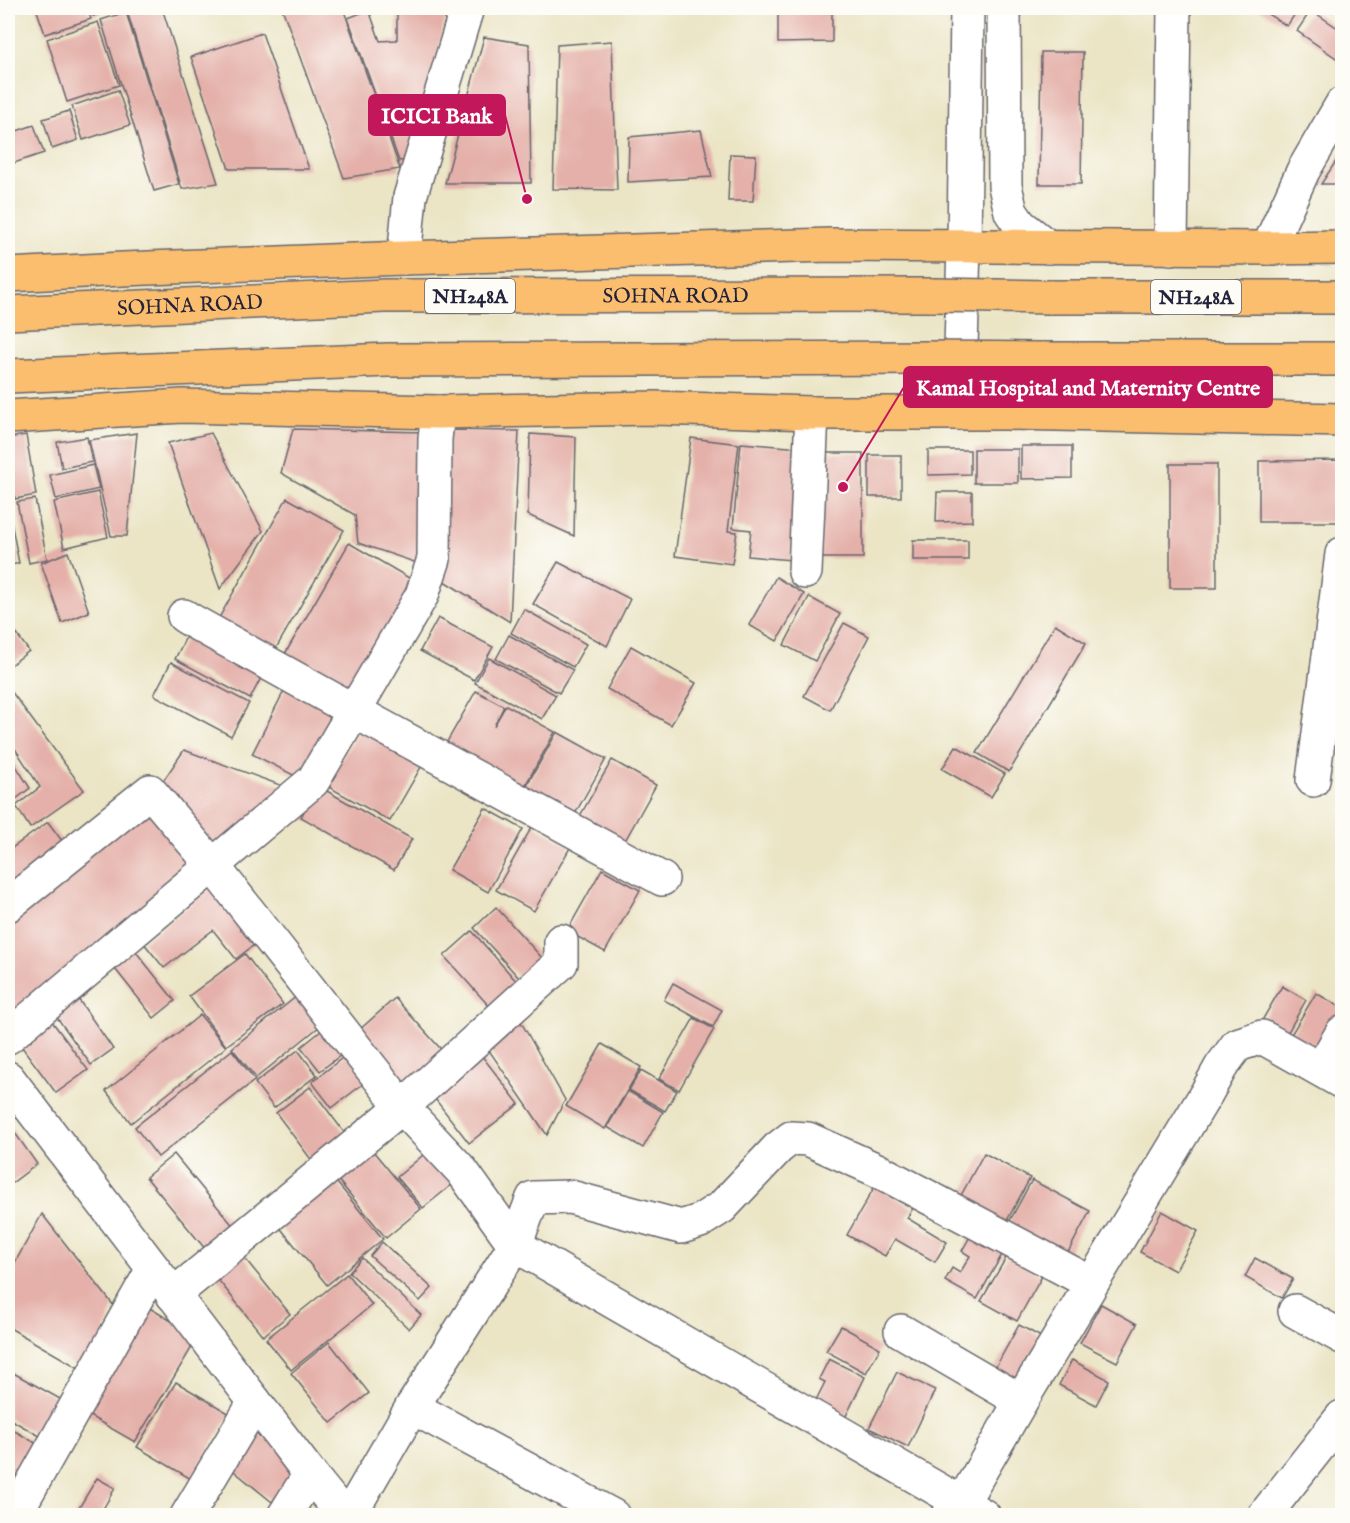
<svg xmlns="http://www.w3.org/2000/svg" width="1350" height="1523" font-family="'IM FELL English',serif">
  <style>
    .building { fill: #e4b0a9 }
    .lines { fill: none; stroke-linecap: round; stroke-linejoin: round }
    .minor-casing { stroke: #68666c; stroke-width: 36 }
    .major-casing { stroke: #68666c; stroke-width: 36 }
    .highway-casing { stroke: #68666c; stroke-width: 36 }
    .minor { stroke: #fff; stroke-width: 33 }
    .major { stroke: #fbbe6e; stroke-width: 33 }
    .highway { stroke: #fbbe6e; stroke-width: 33 }
    .highway-bridge-casing { stroke: #68666c; stroke-width: 36; stroke-linecap: butt }
    .highway-bridge { stroke: #fbbe6e; stroke-width: 33 }
    .labels { text-anchor: middle; stroke-width: 5; stroke-linejoin: round; paint-order: stroke }
    .shield { fill: #fdfcf7; stroke: #646373; stroke-width: 1.5 }
    .shield-label { font-size: 20px; font-weight: bold; fill: #22223b }
    .street-label { font-size: 21px; fill: #22223b; stroke: #fdfcf7 }
    .leader { fill: none; stroke: #c2185b; stroke-width: 2 }
    .callout-dot { fill: #c2185b; stroke: #fdfcf7; stroke-width: 2 }
    .callout { fill: #c2185b; stroke: #c2185b; stroke-width: 2 }
    .callout-label { font-size: 22px; text-anchor: middle; font-weight: bold; fill: #fff }
  </style>
  <rect width="100%" height="100%" fill="#fdfcf7"/>
  <filter id="ink" filterUnits="userSpaceOnUse"><feTurbulence type="fractalNoise" baseFrequency=".0167" numOctaves="2"/><feDisplacementMap in="SourceGraphic" scale="12" xChannelSelector="R" yChannelSelector="G"/><feConvolveMatrix kernelMatrix="1 2 1 2 8 2 1 2 1" color-interpolation-filters="sRGB"/></filter>
  <filter id="wash" filterUnits="userSpaceOnUse"><feTurbulence type="fractalNoise" baseFrequency=".008" numOctaves="4" result="noise"/><feDisplacementMap in="SourceGraphic" scale="24" xChannelSelector="R" yChannelSelector="G"/><feGaussianBlur stdDeviation="1.35" result="paint"/><feColorMatrix in="noise" values="0 0 0 0 0 0 0 0 0 0 0 0 0 0 0 0 0 1.4 0 .05"/><feComposite in="paint" operator="in"/></filter>
  <g filter="url(#wash)">
    <rect width="100%" height="100%" fill="#ebe5c6"/>
    <g id="blocks">
      <!-- building -->
      <g class="building">
        <polygon points="36,8 87,8 91,19 45,34"/>
        <polygon points="90,8 117,8 93,16"/>
        <polygon points="126,8 162,8 218,183 182,189"/>
        <polygon points="282,8 343,8 400,169 344,178"/>
        <polygon points="397,8 426,8 447,12 412,160 399,161 348,18 369,10 380,41 397,40"/>
        <polygon points="1258,8 1299,8 1287,26"/>
        <polygon points="1311,10 1342,31 1342,62 1297,31"/>
        <polygon points="126,12 179,184 154,191 101,20"/>
        <polygon points="832,12 832,42 778,43 778,13"/>
        <polygon points="98,22 119,85 67,102 47,39"/>
        <polygon points="262,33 309,169 229,169 191,57"/>
        <polygon points="484,37 529,44 531,183 445,183"/>
        <polygon points="612,41 617,190 553,189 557,45"/>
        <polygon points="1041,52 1083,52 1081,184 1039,184"/>
        <polygon points="118,90 130,125 83,140 72,106"/>
        <polygon points="69,111 78,140 52,149 43,119"/>
        <polygon points="34,125 44,153 8,165 8,134"/>
        <polygon points="701,130 712,177 628,182 629,137"/>
        <polygon points="1342,152 1342,184 1321,184"/>
        <polygon points="730,154 756,155 753,201 728,201"/>
        <polygon points="293,429 423,432 420,564 358,543 355,515 281,473"/>
        <polygon points="448,430 519,431 510,622 444,581"/>
        <polygon points="137,433 127,536 111,536 89,440"/>
        <polygon points="211,433 263,531 220,589 168,443"/>
        <polygon points="530,434 576,437 574,536 528,515"/>
        <polygon points="26,435 36,495 15,499 8,456 8,438"/>
        <polygon points="87,437 92,462 62,468 57,442"/>
        <polygon points="691,438 739,444 728,531 737,532 732,564 675,556"/>
        <polygon points="741,443 801,448 791,560 748,556 751,530 733,528"/>
        <polygon points="1021,446 1072,446 1072,478 1021,479"/>
        <rect x="974" y="449" width="44" height="34"/>
        <polygon points="928,450 970,450 970,474 928,475"/>
        <rect x="821" y="453" width="42" height="105"/>
        <rect x="869" y="455" width="32" height="42"/>
        <polygon points="1342,460 1342,522 1259,522 1259,461"/>
        <rect x="1170" y="464" width="47" height="124"/>
        <polygon points="93,465 99,489 56,499 50,475"/>
        <polygon points="98,492 108,537 64,548 54,502"/>
        <polygon points="937,492 972,492 972,521 936,522"/>
        <polygon points="287,498 344,530 271,657 215,625"/>
        <polygon points="35,499 47,559 29,563 17,502"/>
        <polygon points="8,511 9,511 19,563 8,566"/>
        <rect x="913" y="540" width="55" height="20"/>
        <polygon points="349,543 416,582 349,697 282,659"/>
        <polygon points="68,552 89,612 62,623 41,563"/>
        <polygon points="558,562 630,599 607,646 533,604"/>
        <polygon points="776,577 804,594 777,641 749,625"/>
        <polygon points="809,597 840,614 815,661 784,645"/>
        <polygon points="524,609 586,644 573,667 511,633"/>
        <polygon points="438,618 493,647 474,680 420,651"/>
        <polygon points="8,622 29,651 8,667"/>
        <polygon points="844,623 869,636 830,710 804,696"/>
        <polygon points="1055,624 1086,643 1009,772 977,753"/>
        <polygon points="189,631 265,670 250,699 175,659"/>
        <polygon points="509,635 573,670 559,693 496,659"/>
        <polygon points="631,646 696,683 671,725 607,689"/>
        <polygon points="489,658 556,695 542,719 475,683"/>
        <polygon points="171,662 249,703 231,736 154,695"/>
        <polygon points="287,685 340,713 305,781 252,754"/>
        <polygon points="11,691 84,790 30,828 16,806 40,787 8,738 8,694"/>
        <polygon points="476,691 504,706 494,726 506,705 555,732 522,791 443,749"/>
        <polygon points="361,725 425,760 390,821 327,786"/>
        <polygon points="557,732 606,759 572,819 523,792"/>
        <polygon points="956,746 1005,774 991,797 942,769"/>
        <polygon points="184,750 291,789 212,850 159,787"/>
        <polygon points="8,753 30,788 16,799 8,788"/>
        <polygon points="612,760 656,785 622,846 577,821"/>
        <polygon points="318,786 412,839 394,870 301,817"/>
        <polygon points="146,803 196,864 8,1017 8,916"/>
        <polygon points="485,808 523,829 488,892 449,870"/>
        <polygon points="48,822 71,853 8,899 8,851"/>
        <polygon points="533,825 571,846 534,911 496,890"/>
        <polygon points="602,869 640,890 605,952 567,931"/>
        <polygon points="215,885 259,941 236,959 213,930 164,968 143,942"/>
        <polygon points="496,907 552,969 529,989 474,928"/>
        <polygon points="472,931 526,992 499,1017 444,956"/>
        <polygon points="129,943 175,1001 154,1018 108,960"/>
        <polygon points="245,954 283,1004 226,1046 189,996"/>
        <polygon points="673,983 722,1010 713,1027 664,1000"/>
        <polygon points="1282,986 1306,1000 1284,1039 1260,1024"/>
        <polygon points="302,992 325,1022 256,1078 232,1048"/>
        <polygon points="74,993 113,1049 91,1065 51,1009"/>
        <polygon points="1316,993 1342,1008 1342,1024 1322,1058 1289,1038"/>
        <polygon points="395,998 448,1057 410,1091 357,1032"/>
        <polygon points="200,1015 226,1047 131,1123 106,1091"/>
        <polygon points="48,1016 88,1070 56,1093 16,1039"/>
        <polygon points="694,1018 714,1029 679,1090 659,1079"/>
        <polygon points="521,1022 565,1100 547,1135 486,1046"/>
        <polygon points="331,1023 350,1048 320,1071 301,1047"/>
        <polygon points="602,1044 641,1067 605,1129 566,1106"/>
        <polygon points="232,1050 255,1080 158,1157 135,1127"/>
        <polygon points="298,1050 317,1075 274,1108 255,1083"/>
        <polygon points="351,1051 372,1077 332,1108 312,1082"/>
        <polygon points="482,1056 519,1104 469,1143 432,1095"/>
        <polygon points="641,1070 677,1091 665,1111 629,1090"/>
        <polygon points="310,1087 350,1140 316,1166 276,1113"/>
        <polygon points="628,1091 663,1112 643,1148 607,1127"/>
        <polygon points="8,1123 37,1164 8,1186"/>
        <polygon points="368,1145 421,1209 386,1238 333,1174"/>
        <polygon points="428,1151 454,1183 423,1208 397,1177"/>
        <polygon points="984,1153 1030,1178 1004,1226 958,1201"/>
        <polygon points="174,1154 239,1233 211,1256 146,1177"/>
        <polygon points="333,1178 383,1239 327,1285 277,1224"/>
        <polygon points="1032,1180 1090,1211 1066,1256 1008,1224"/>
        <polygon points="875,1186 913,1208 907,1218 947,1242 935,1262 895,1239 885,1256 847,1235"/>
        <polygon points="1162,1211 1198,1231 1175,1271 1140,1252"/>
        <polygon points="42,1214 114,1306 89,1374 8,1327 8,1275"/>
        <polygon points="972,1233 1004,1251 977,1299 945,1281 952,1268 960,1273 970,1256 962,1251"/>
        <polygon points="382,1242 432,1288 420,1301 370,1256"/>
        <polygon points="238,1250 290,1314 263,1336 212,1272"/>
        <polygon points="1007,1256 1042,1276 1017,1321 981,1301"/>
        <polygon points="362,1258 421,1315 409,1329 349,1272"/>
        <polygon points="1255,1258 1293,1279 1282,1298 1245,1277"/>
        <polygon points="347,1274 372,1305 291,1370 266,1339"/>
        <polygon points="143,1304 198,1337 135,1442 79,1410"/>
        <polygon points="1101,1304 1137,1324 1117,1362 1080,1343"/>
        <polygon points="1019,1325 1043,1338 1012,1392 989,1379"/>
        <polygon points="841,1326 880,1348 866,1373 826,1351"/>
        <polygon points="329,1342 369,1393 331,1423 291,1373"/>
        <polygon points="829,1359 865,1377 841,1426 815,1413 821,1402 816,1400 825,1382 819,1379"/>
        <polygon points="1072,1360 1109,1380 1096,1405 1059,1385"/>
        <polygon points="8,1370 71,1405 50,1442 8,1418"/>
        <polygon points="897,1372 935,1390 908,1447 869,1428"/>
        <polygon points="176,1382 230,1414 191,1479 137,1447"/>
        <polygon points="8,1427 46,1449 23,1489 8,1480"/>
        <polygon points="253,1427 301,1466 272,1502 224,1463"/>
        <polygon points="97,1478 115,1488 99,1516 74,1516"/>
      </g>
    </g>
  </g>
  <g filter="url(#ink)">
    <use href="#blocks" fill-opacity="0" stroke="#68666c" stroke-width="1.5"/>
    <g class="lines">
      <defs>
        <g id="minor">
          <polyline points="1004,8 1005,186 1011,212 1020,225 1048,247"/>
          <polyline points="1171,248 1174,8"/>
          <polyline points="1268,248 1303,171 1342,104"/>
          <polyline points="404,258 410,197 467,8"/>
          <polyline points="959,413 964,246 967,8"/>
          <polyline points="805,572 812,413"/>
          <polyline points="184,616 192,621 354,711 662,879"/>
          <polyline points="1313,780 1342,554"/>
          <polyline points="8,905 150,791 213,866 402,1107 462,1171 515,1245 984,1516"/>
          <polyline points="8,1037 313,781 422,595 434,559 435,439 438,412"/>
          <polyline points="1321,1069 1342,1033"/>
          <polyline points="8,1078 310,1474 344,1516"/>
          <polyline points="173,1295 402,1107 561,963 561,941"/>
          <polyline points="1295,1311 1342,1337"/>
          <polyline points="901,1331 1021,1401"/>
          <polyline points="412,1407 613,1516"/>
          <polyline points="14,1516 153,1269"/>
          <polyline points="187,1516 255,1402"/>
          <polyline points="284,1516 310,1474"/>
          <polyline points="349,1516 412,1407 515,1245 533,1198 570,1197 681,1227 700,1221 722,1207 778,1148 791,1138 808,1139 877,1170 1091,1283"/>
          <polyline points="948,1516 962,1503 1021,1401 1206,1094 1221,1067 1237,1045 1262,1037 1342,1082"/>
          <polyline points="1264,1516 1342,1417"/>
        </g>
        <g id="major">
          <polyline points="8,275 123,269 404,258 830,245 1268,248 1342,247"/>
          <polyline points="8,417 182,406 438,412 655,408 812,413 1005,413 1342,420"/>
        </g>
        <g id="highway">
          <polyline points="1049,297 1342,297"/>
          <path id="s1" d="M 8,313 L 384,296 L 933,295"/>
          <polyline points="1041,359 1342,359"/>
          <polyline points="8,376 388,360 930,358"/>
        </g>
      </defs>
      <!-- minor casing -->
      <use href="#minor" class="minor-casing"/>
      <!-- major casing -->
      <use href="#major" class="major-casing"/>
      <!-- highway casing -->
      <use href="#highway" class="highway-casing"/>
      <!-- minor -->
      <use href="#minor" class="minor"/>
      <!-- major -->
      <use href="#major" class="major"/>
      <!-- highway -->
      <use href="#highway" class="highway"/>
      <defs>
        <g id="highway-bridge">
          <polyline points="933,295 1049,297"/>
          <polyline points="930,358 1041,359"/>
        </g>
      </defs>
      <!-- highway-bridge casing -->
      <use href="#highway-bridge" class="highway-bridge-casing"/>
      <!-- highway-bridge -->
      <use href="#highway-bridge" class="highway-bridge"/>
    </g>
  </g>
  <g class="labels">
    <!-- shield labels -->
    <g class="shield">
      <rect x="425" y="279" width="90" height="34" rx="4.5"/>
      <rect x="1151" y="280" width="90" height="34" rx="4.5"/>
    </g>
    <g class="shield-label">
      <text x="470" y="303">NH248A</text>
      <text x="1196" y="304">NH248A</text>
    </g>
    <!-- street labels -->
    <g class="street-label">
      <text dy="7" stroke="none"><textPath href="#s1" startOffset="668">SOHNA ROAD</textPath></text>
      <text dy="7" stroke="none"><textPath href="#s1" startOffset="182">SOHNA ROAD</textPath></text>
    </g>
  </g>
  <!-- callouts -->
  <path class="leader" d="M527 199L505 115M843 487L904 387"/>
  <g class="callout-dot">
    <circle cx="527" cy="199" r="6"/>
    <circle cx="843" cy="487" r="6"/>
  </g>
  <g class="callout">
    <rect x="369" y="95" width="136" height="40" rx="6"/>
    <rect x="904" y="367" width="368" height="40" rx="6"/>
  </g>
  <g class="callout-label">
    <text x="437" y="123">ICICI Bank</text>
    <text x="1088" y="395">Kamal Hospital and Maternity Centre</text>
  </g>
  <!-- margin -->
  <rect width="1350" height="1523" fill="none" stroke="#fdfcf7" stroke-width="30"/>
</svg>
